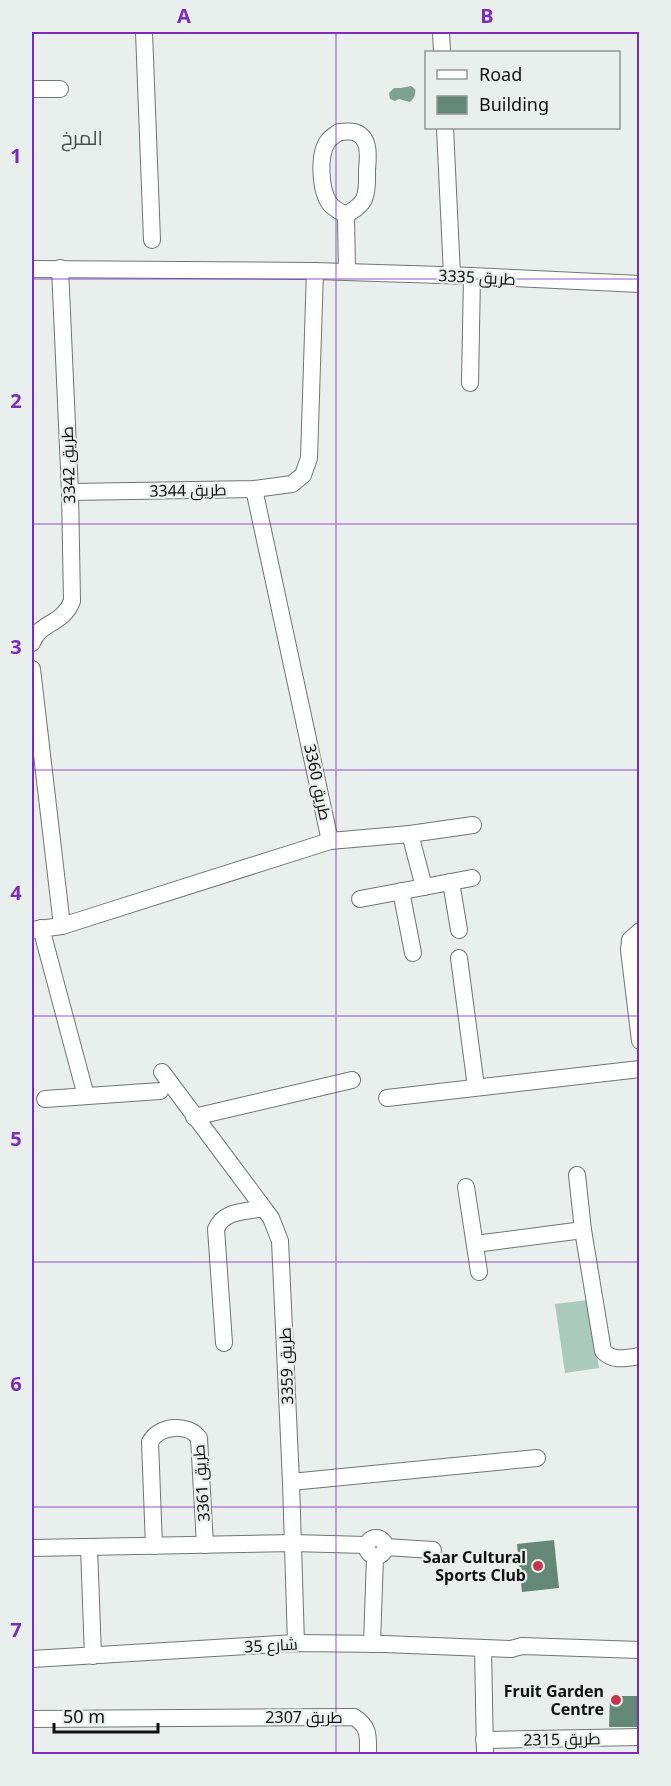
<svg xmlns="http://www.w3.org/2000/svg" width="671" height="1786" font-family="'Noto Sans',Cairo,sans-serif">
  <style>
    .green { fill: #a9cabc }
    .water { fill: #7da292 }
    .building { fill: #638878 }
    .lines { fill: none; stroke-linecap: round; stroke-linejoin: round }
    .minor-casing { stroke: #707673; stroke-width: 18 }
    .minor { stroke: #fff; stroke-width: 16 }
    .grid { fill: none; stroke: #7b2cbf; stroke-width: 1.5; stroke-opacity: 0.55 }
    .poi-dot { fill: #c6354c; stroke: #e8efec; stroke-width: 2 }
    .labels { text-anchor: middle; stroke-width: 4.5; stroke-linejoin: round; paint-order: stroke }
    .street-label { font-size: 16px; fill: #101211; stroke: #e8efec }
    .poi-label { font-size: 16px; font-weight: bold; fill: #101211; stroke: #e8efec; text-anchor: end }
    .quarter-label { font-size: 20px; fill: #4a504d; stroke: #e8efec }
    .neatline { fill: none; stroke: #7b2cbf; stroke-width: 2 }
    .grid-label { font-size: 20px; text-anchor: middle; font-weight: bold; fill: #7b2cbf }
  </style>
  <rect width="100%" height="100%" fill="#e8efec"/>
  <!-- green -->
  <polygon class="green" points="589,1300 599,1368 565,1373 555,1304"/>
  <!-- water -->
  <path class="water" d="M 411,86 L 415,89 C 416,95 414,98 410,102 L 399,99 L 395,101 L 390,99 L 389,93 L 394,88 L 401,88 Z"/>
  <!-- building -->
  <g class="building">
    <polygon points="554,1540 559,1588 522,1592 517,1544"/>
    <polygon points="610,1696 639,1696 639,1727 609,1727"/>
  </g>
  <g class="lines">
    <defs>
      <g id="minor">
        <polyline points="144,32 152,240"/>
        <polyline points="441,32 442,52"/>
        <polyline points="32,89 60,89"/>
        <polyline points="445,128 452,275"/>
        <path d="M 339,132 C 343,132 350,131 354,132 C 371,137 368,157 367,170 C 367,179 368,190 364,199 C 361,206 352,211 346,215 C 341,212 334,209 330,204 C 320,191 318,154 328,141 C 331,137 335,135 339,132 Z"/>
        <polyline points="346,215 347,272"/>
        <polyline points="32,269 315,271 472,276 640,284"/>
        <polyline points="470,383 472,276"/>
        <polyline points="254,489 330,841"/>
        <polyline points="70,492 254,489 292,484 303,475 309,458 315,271"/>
        <path d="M 32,643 C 40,621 63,625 72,601 L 70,492 L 60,268"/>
        <polyline points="32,669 62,926"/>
        <polyline points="410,834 424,887"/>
        <polyline points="451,882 459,930"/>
        <polyline points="401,891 413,953"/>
        <polyline points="360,899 472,878"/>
        <polyline points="41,928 86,1096"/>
        <polyline points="32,930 62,926 330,841 410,834 473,825"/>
        <polyline points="640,931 630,940 629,950 640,1041"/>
        <polyline points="459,958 476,1087"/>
        <polyline points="162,1072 271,1218 280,1241 291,1482 296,1643"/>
        <polyline points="387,1098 640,1069"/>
        <polyline points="45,1099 160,1091"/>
        <polyline points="194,1117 352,1080"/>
        <path d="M 577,1175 L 583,1230 L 603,1351 C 613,1362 626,1358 640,1356"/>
        <polyline points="466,1187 479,1272"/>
        <polyline points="475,1244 583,1230"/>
        <path d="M 224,1343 L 216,1229 C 224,1210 245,1212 263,1208"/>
        <polyline points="291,1482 537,1458"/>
        <circle cx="376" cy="1547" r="9"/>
        <path d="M 154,1546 L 150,1442 C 159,1425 188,1423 199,1438 L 205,1545"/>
        <polyline points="89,1547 93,1656"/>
        <polyline points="385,1547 433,1550"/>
        <polyline points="32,1548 293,1543 366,1545"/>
        <polyline points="372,1644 375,1556"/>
        <polyline points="483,1648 485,1754"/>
        <polyline points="32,1659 296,1643 384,1644 511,1649 522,1646 640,1650"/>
        <path d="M 32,1719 L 354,1717 C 370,1727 368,1737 368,1754"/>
        <polyline points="484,1740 640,1737"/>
      </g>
    </defs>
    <!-- minor casing -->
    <use href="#minor" class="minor-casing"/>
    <!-- minor -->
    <use href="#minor" class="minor"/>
  </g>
  <!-- grid -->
  <path class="grid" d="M 336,32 L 336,1754M 32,279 L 640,279M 32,524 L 640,524M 32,770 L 640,770M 32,1016 L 640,1016M 32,1262 L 640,1262M 32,1507 L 640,1507"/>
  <!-- markers -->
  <g class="poi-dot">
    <circle cx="538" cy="1566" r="6"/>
    <circle cx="616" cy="1700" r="6"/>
  </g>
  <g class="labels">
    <!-- street labels -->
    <g class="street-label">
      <text transform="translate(477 277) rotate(3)" y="6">طريق 3335</text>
      <text transform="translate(68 465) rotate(-92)" y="6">طريق 3342</text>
      <text transform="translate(188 490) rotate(-1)" y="6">طريق 3344</text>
      <text transform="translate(318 782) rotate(78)" y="6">طريق 3360</text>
      <text transform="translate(286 1366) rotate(-92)" y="6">طريق 3359</text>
      <text transform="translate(201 1483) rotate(-94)" y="6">طريق 3361</text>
      <text transform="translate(271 1645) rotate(-3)" y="6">شارع 35</text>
      <text x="304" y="1723">طريق 2307</text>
      <text transform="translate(562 1739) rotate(-1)" y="6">طريق 2315</text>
    </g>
    <!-- poi labels -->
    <g class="poi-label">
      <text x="526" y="1563">Saar Cultural<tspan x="526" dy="18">Sports Club</tspan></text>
      <text x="604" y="1697">Fruit Garden<tspan x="604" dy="18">Centre</tspan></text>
    </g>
    <!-- quarter labels -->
    <g class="quarter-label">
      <text x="82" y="145">المرخ</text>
    </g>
  </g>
  <!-- border -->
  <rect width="671" height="1786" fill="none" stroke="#e8efec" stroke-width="66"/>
  <!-- legend -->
  <rect x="425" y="51" width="195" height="78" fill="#e8efec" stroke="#929794" stroke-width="1.5"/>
  <rect x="437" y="70" width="30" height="9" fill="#ffffff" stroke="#929794" stroke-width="1.5"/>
  <text x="479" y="81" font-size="18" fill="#101211">Road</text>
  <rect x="437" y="96" width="30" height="18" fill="#638878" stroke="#929794" stroke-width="1.5"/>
  <text x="479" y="111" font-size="18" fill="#101211">Building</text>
  <!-- scale -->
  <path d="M54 1723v9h104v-9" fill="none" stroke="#101211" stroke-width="3"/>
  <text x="63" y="1723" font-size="18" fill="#101211" stroke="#e8efec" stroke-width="4.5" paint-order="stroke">50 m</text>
  <rect x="33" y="33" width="605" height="1720" class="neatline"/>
  <g class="grid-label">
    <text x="184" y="23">A</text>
    <text x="487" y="23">B</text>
    <text x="16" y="163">1</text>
    <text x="16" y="408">2</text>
    <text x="16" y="654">3</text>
    <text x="16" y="900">4</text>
    <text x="16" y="1146">5</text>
    <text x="16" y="1391">6</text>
    <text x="16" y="1637">7</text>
  </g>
</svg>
